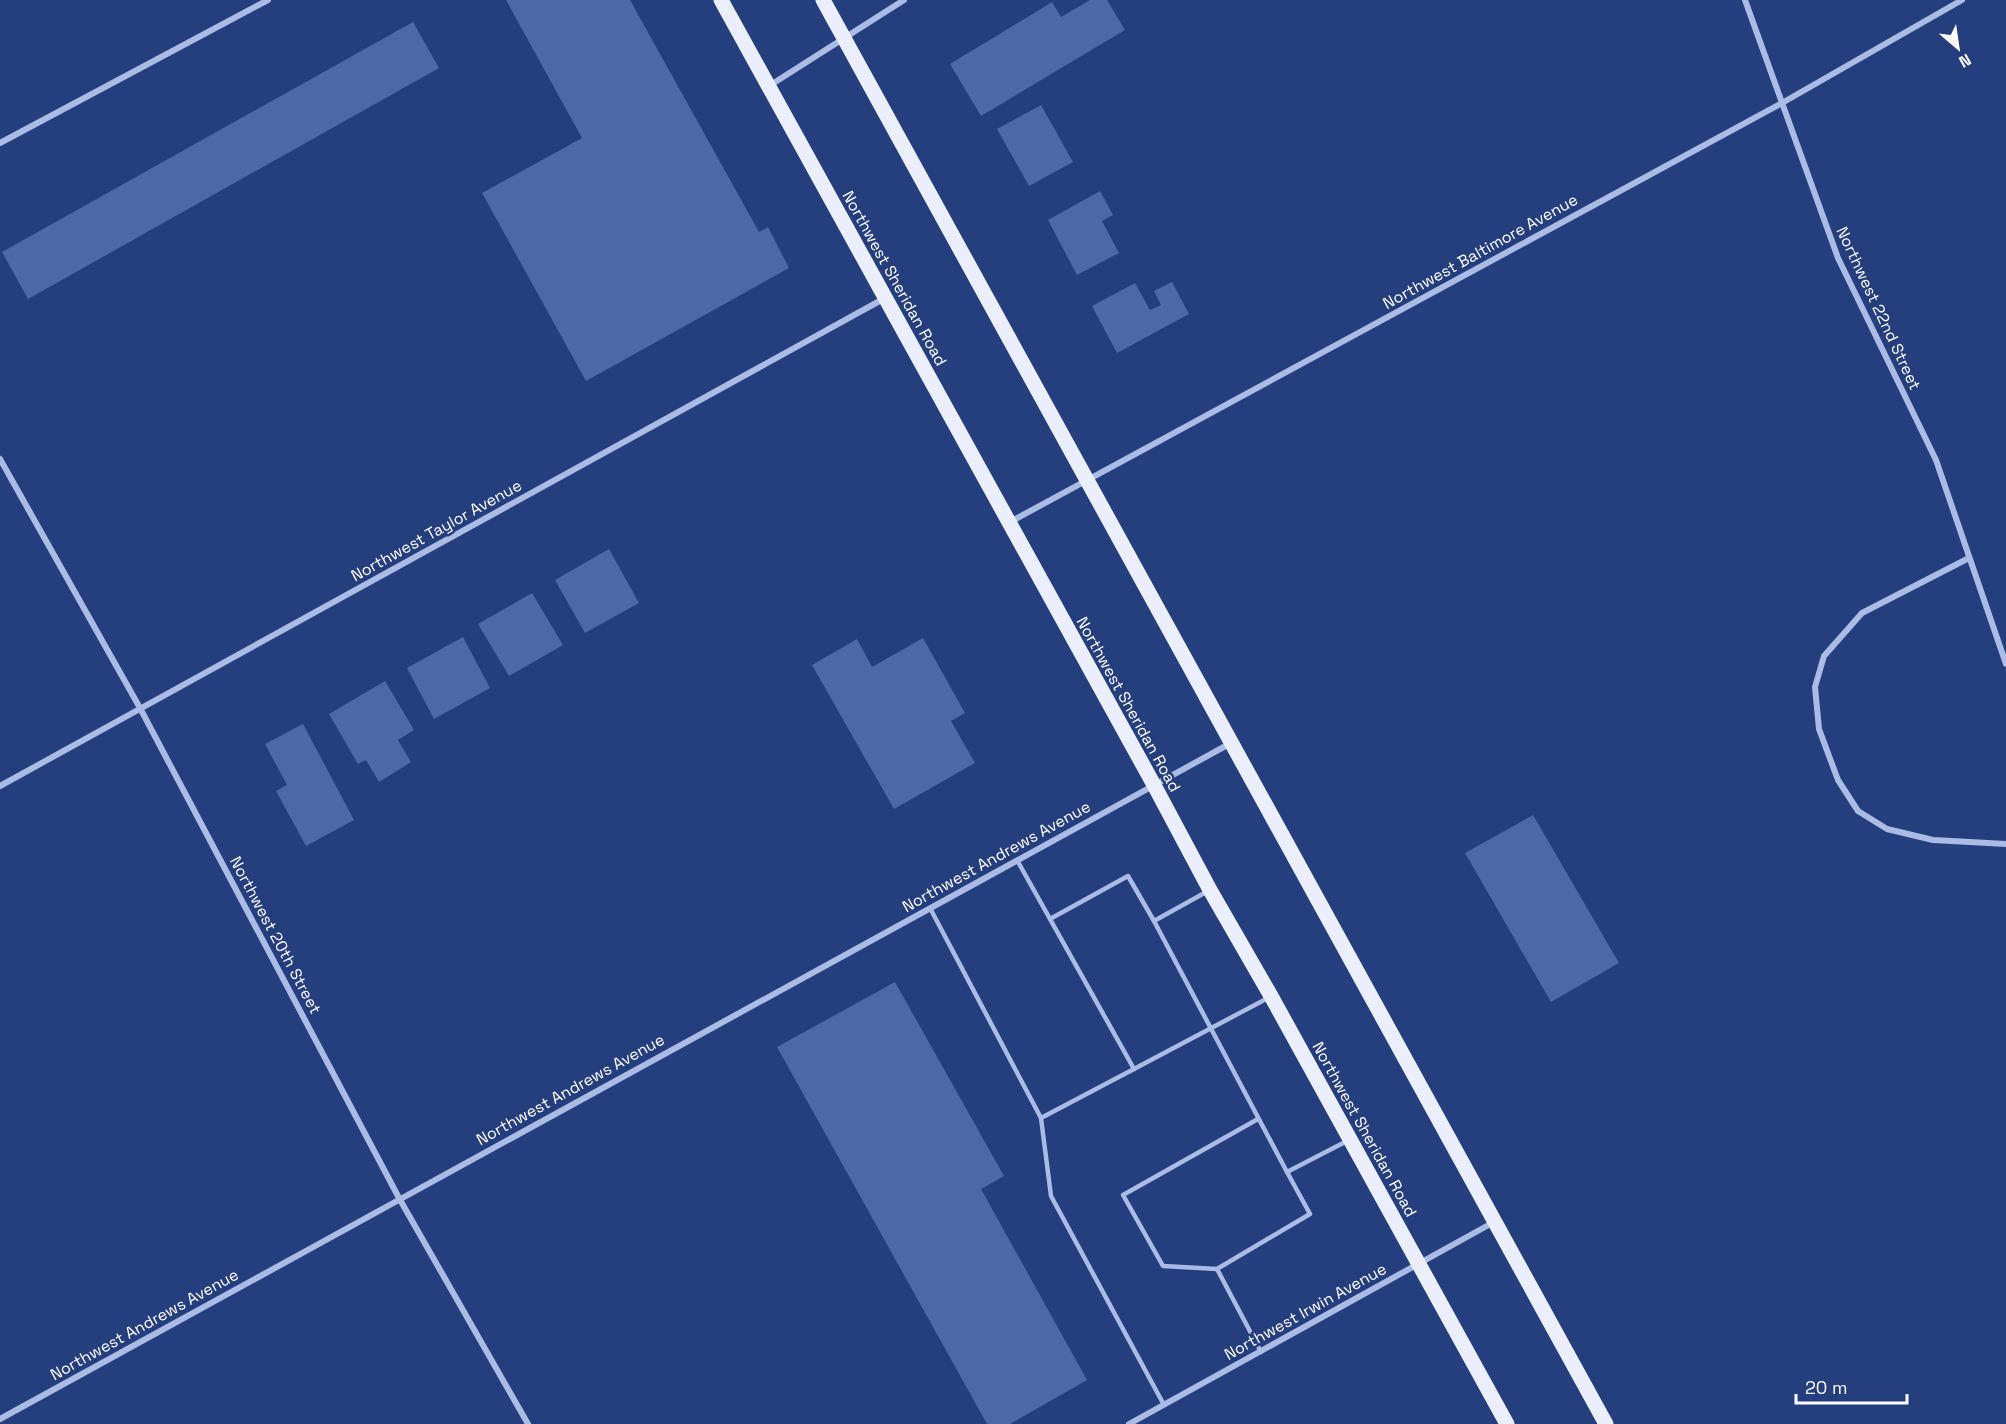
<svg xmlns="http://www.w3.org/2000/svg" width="2006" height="1424" font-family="'Space Grotesk',sans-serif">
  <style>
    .building { fill: #4d67a7 }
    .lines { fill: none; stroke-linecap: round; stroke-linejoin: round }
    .lane { stroke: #aabce6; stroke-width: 4.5 }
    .street { stroke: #aabce6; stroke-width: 6 }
    .primary { stroke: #ebeffd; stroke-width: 15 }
    .labels { text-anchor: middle; stroke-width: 5; stroke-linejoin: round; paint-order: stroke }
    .street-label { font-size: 16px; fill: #fff; stroke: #253e7e }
  </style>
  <rect width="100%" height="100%" fill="#253e7e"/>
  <!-- building -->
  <g class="building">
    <polygon points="506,0 630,0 759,232 768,227 789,268 586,381 482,193 582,138"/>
    <polygon points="1090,0 1107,0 1125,30 981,116 950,64 1052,2 1061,17"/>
    <polygon points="413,22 439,68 28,299 2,252"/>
    <polygon points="1041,105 1073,162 1029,186 997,129"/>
    <polygon points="1100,191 1113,215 1102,221 1119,253 1077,275 1048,220"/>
    <polygon points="1172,282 1189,314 1117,353 1092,306 1135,283 1150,310 1161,305 1154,291"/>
    <polygon points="609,549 639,603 585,633 555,580"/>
    <polygon points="532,593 563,645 509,676 478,624"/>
    <polygon points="463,637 490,688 434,719 407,668"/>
    <polygon points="923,638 965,713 951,721 975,763 894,809 812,665 857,639 872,667"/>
    <polygon points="385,681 414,730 398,740 411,762 379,782 366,760 358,764 329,714"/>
    <polygon points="303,724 354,820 306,846 276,791 287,785 265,744"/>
    <polygon points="1533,815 1619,963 1551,1002 1465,853"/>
    <polygon points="895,982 1004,1176 981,1189 1087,1380 1010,1424 987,1424 777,1047"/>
  </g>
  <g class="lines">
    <!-- lane -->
    <g class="lane">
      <polyline points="1017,860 1134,1069 1268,998"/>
      <polyline points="1208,891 1154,921 1287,1172 1347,1141"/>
      <polyline points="930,908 1041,1118 1134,1069"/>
      <polyline points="1050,919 1128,876 1154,921"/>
      <polyline points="1041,1118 1051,1196 1164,1405"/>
      <polyline points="1258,1119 1123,1195 1163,1266 1217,1269 1310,1214 1287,1172"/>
      <polyline points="1217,1269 1261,1352"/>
    </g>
    <!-- street -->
    <g class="street">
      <polyline points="1745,0 1838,258 1936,460 2006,664"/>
      <polyline points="769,86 904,0"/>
      <polyline points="0,143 268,0"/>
      <polyline points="0,459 140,708 399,1198 528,1424"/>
      <polyline points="1010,522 1782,103 1962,0"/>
      <polyline points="1969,558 1862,613 1824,656 1815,687 1819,729 1838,780 1858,811 1887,829 1933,840 2006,844"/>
      <polyline points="0,786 885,298"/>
      <polyline points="0,1419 1231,743"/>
      <polyline points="1129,1424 1494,1222"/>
    </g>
    <!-- primary -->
    <g class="primary">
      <polyline points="721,0 1154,785 1210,890 1271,996 1507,1424"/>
      <polyline points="823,0 1606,1424"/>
    </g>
  </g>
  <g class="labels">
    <!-- street labels -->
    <g class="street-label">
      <text transform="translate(1480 251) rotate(-29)" y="6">Northwest Baltimore Avenue</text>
      <text transform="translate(895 278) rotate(61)" y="6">Northwest Sheridan Road</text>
      <text transform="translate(1879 308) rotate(65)" y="6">Northwest 22nd Street</text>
      <text transform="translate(436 530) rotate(-29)" y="6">Northwest Taylor Avenue</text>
      <text transform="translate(1129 704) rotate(61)" y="6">Northwest Sheridan Road</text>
      <text transform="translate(996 856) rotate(-29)" y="6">Northwest Andrews Avenue</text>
      <text transform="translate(276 935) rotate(62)" y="6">Northwest 20th Street</text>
      <text transform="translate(570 1089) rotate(-29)" y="6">Northwest Andrews Avenue</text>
      <text transform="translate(1365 1129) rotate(61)" y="6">Northwest Sheridan Road</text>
      <text transform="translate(1305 1311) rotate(-29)" y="6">Northwest Irwin Avenue</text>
      <text transform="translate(144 1324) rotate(-29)" y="6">Northwest Andrews Avenue</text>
    </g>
  </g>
  <!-- north arrow -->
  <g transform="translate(1958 48) rotate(151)" stroke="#253e7e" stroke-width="4.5" paint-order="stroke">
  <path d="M0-4.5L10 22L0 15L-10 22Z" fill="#ffffff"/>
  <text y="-9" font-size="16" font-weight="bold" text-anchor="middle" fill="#ffffff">N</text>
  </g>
  <!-- scale -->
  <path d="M1796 1394v9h111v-9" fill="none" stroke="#ffffff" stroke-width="3"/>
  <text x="1805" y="1394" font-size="18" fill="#ffffff" stroke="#253e7e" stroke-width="4.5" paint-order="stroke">20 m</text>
</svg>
